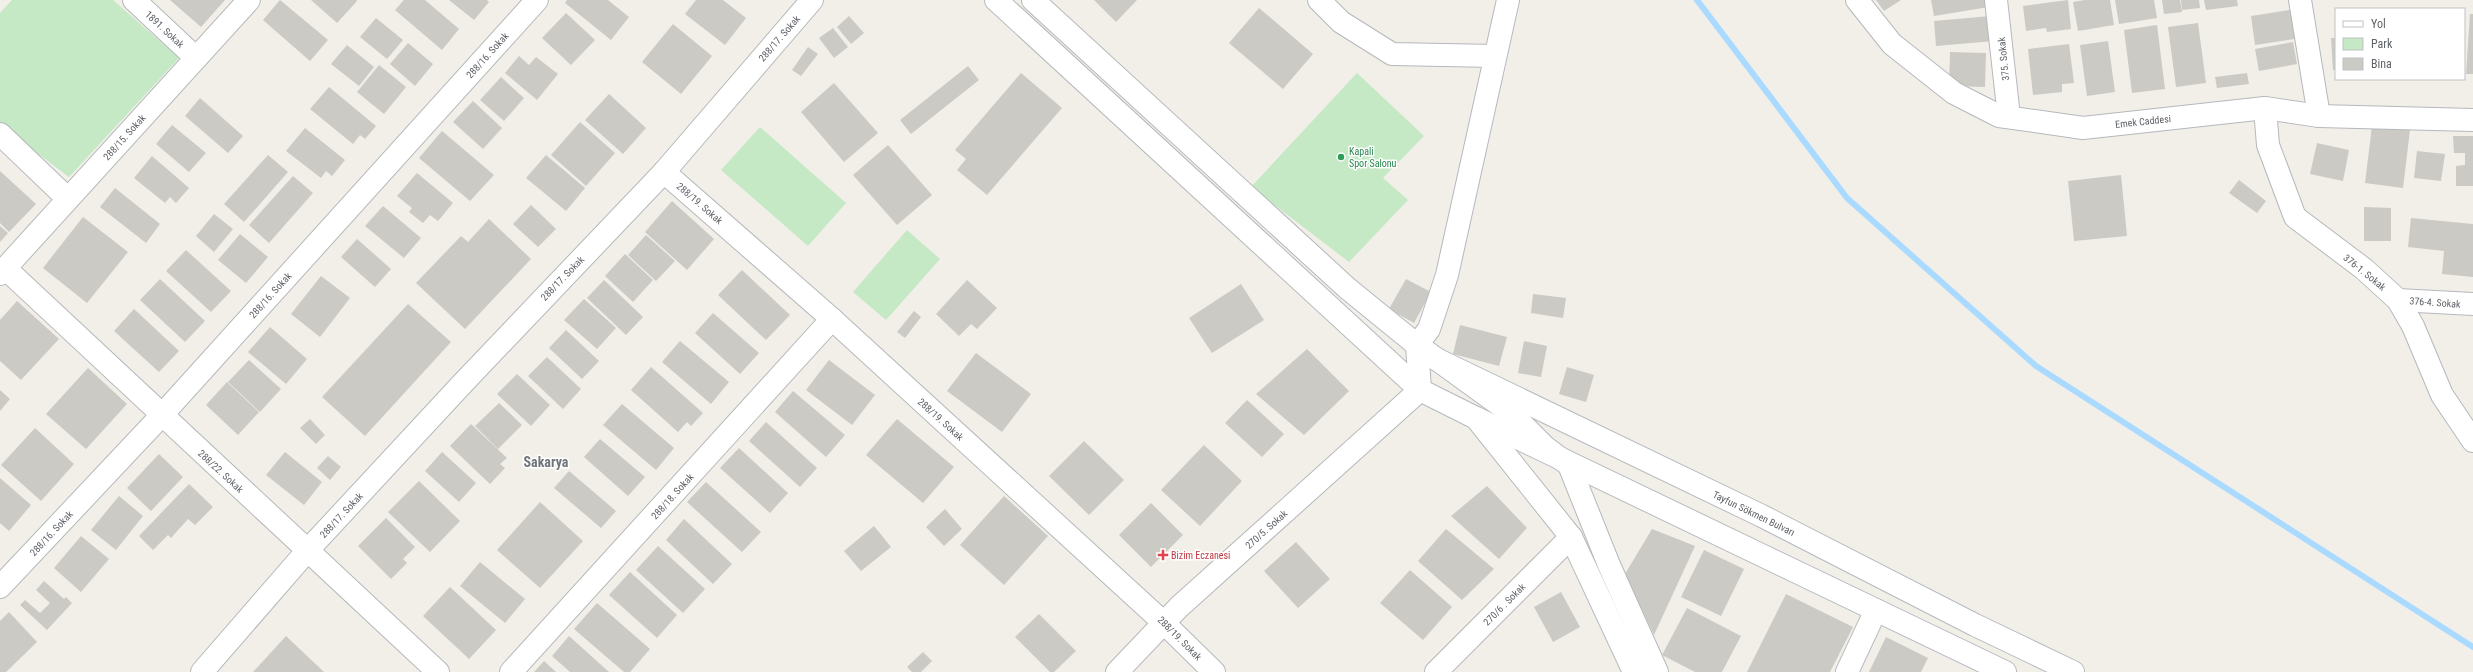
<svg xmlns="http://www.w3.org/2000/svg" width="2473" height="672" font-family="'Roboto Condensed',sans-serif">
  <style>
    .green { fill: #c5e8c5 }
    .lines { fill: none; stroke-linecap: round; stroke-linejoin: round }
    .stream { stroke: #aadaff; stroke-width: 6 }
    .building { fill: #cccac5 }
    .minor-casing { stroke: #b5b8bc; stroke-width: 24 }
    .tertiary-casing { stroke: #b5b8bc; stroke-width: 24 }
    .secondary-casing { stroke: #b6babf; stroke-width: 24 }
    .minor { stroke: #fff; stroke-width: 22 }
    .tertiary { stroke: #fff; stroke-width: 22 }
    .secondary { stroke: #fff; stroke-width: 22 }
    .leisure-dot { fill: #2e9e5b; stroke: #fff; stroke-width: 1.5 }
    .health-dot { fill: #e0444e; stroke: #fff; stroke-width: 1.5 }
    .labels { text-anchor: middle; stroke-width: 3; stroke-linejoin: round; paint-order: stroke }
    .street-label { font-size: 10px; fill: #5f6368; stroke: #fff }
    .leisure-label { font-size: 10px; fill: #27864d; stroke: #fff; text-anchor: start }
    .health-label { font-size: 10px; fill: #be3a42; stroke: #fff; text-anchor: start }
    .district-label { font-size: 14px; font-weight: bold; fill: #70757a; stroke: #fff }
  </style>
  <rect width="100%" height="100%" fill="#f1efe8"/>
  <!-- green -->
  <g class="green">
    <polygon points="12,0 113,0 179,58 69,177 0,125 0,13"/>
    <polygon points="1357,73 1424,136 1383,178 1408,200 1349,262 1251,187"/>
    <polygon points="760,127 846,203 808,246 721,170"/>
    <polygon points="907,230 940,259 886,320 853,292"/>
  </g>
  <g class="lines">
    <!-- stream -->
    <polyline class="stream" points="1697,0 1847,198 2036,366 2473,647"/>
  </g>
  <!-- building -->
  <g class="building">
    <polygon points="170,0 225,0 201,27"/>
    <polygon points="280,0 328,40 310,61 263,20"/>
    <polygon points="311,0 356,0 357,1 337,23"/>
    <polygon points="404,0 425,0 459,29 442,50 395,10"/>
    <polygon points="449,0 487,0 489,2 474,20"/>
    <polygon points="567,0 608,0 629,17 611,40 565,3"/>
    <polygon points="696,0 723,0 746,18 725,45 685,14"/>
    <polygon points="1094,0 1137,0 1116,22"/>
    <polygon points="1876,0 1901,0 1884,11"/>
    <polygon points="1931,0 1988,0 1989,7 1934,16"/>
    <polygon points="2068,0 2071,29 2047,32 2046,28 2026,31 2023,6"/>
    <polygon points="2085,0 2110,0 2114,25 2078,31 2073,2"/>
    <polygon points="2115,0 2154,0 2157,18 2119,24"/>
    <polygon points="2162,0 2180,0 2182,12 2164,14"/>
    <polygon points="2181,0 2199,0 2200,8 2182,10"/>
    <polygon points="2204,0 2237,0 2238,6 2206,10"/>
    <polygon points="1259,8 1313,54 1283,89 1229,43"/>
    <polygon points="2290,10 2295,39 2255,45 2251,16"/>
    <polygon points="566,13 595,40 571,65 542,38"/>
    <polygon points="2470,14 2473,14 2473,74 2466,74"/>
    <polygon points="849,16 864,33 851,44 837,27"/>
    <polygon points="1991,16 1994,41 1936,46 1934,21"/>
    <polygon points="376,18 403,40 387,59 360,37"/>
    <polygon points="2198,23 2206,83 2176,87 2168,27"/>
    <polygon points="673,24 712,56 681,94 642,62"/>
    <polygon points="2157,25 2165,89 2132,93 2124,30"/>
    <polygon points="833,28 848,47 834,58 819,38"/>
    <polygon points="2331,38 2336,38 2336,70 2333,70"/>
    <polygon points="2108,41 2115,92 2087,96 2080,45"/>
    <polygon points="2293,42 2297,64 2259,71 2255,49"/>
    <polygon points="408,43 433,64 415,86 390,64"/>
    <polygon points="2069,44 2074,83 2062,84 2062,92 2033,95 2028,49"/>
    <polygon points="347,45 374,67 359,86 331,64"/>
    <polygon points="808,47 818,54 801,76 792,70"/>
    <polygon points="1950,52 1986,53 1985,87 1949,86"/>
    <polygon points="519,56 529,65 536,57 558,74 537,100 505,73"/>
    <polygon points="379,65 406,87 384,114 357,92"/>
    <polygon points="968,66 979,80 911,134 900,120"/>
    <polygon points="1021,73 1062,108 987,195 957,170 966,159 955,150"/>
    <polygon points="2247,73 2249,84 2217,88 2215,77"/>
    <polygon points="501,77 524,98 504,121 480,100"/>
    <polygon points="834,83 878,133 844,162 801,112"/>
    <polygon points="329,87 376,126 365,139 360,135 353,144 310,109"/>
    <polygon points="609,94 646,128 623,154 585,120"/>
    <polygon points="200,98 243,136 228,153 185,116"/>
    <polygon points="473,101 502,128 483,149 453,122"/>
    <polygon points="580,122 615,153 586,186 551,155"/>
    <polygon points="172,125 206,153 189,172 156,144"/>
    <polygon points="2372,126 2410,130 2403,188 2365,183"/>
    <polygon points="305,128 345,160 332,176 326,171 321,178 286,151"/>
    <polygon points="442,131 494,175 470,201 419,158"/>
    <polygon points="2453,136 2473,136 2473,186 2456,186 2456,166 2465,165 2465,153 2454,153"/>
    <polygon points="2317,143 2349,150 2343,181 2310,174"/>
    <polygon points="888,145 932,195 897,225 853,175"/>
    <polygon points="2417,151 2445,154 2441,181 2414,178"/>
    <polygon points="268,155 288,172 244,222 224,204"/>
    <polygon points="546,155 585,188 566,211 526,178"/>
    <polygon points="152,156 189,188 176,203 170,197 165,203 134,178"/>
    <polygon points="0,171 36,204 9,232 0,223"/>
    <polygon points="417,173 453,203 438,221 430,215 423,223 409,212 412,208 397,196"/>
    <polygon points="2121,175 2127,236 2074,241 2068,181"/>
    <polygon points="293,176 313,193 269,243 249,225"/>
    <polygon points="2239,180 2266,201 2257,213 2229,193"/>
    <polygon points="115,188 160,224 146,243 100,207"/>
    <polygon points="672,201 714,239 687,270 645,232"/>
    <polygon points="531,205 556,229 538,247 513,224"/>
    <polygon points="383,206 421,238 404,258 365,226"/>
    <polygon points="2364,207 2391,208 2391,241 2364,241"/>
    <polygon points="214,214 233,229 214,252 196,236"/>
    <polygon points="83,217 128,252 87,303 43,268"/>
    <polygon points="2411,218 2473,224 2473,277 2442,274 2444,251 2408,247"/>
    <polygon points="489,219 531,259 465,329 416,283 461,236 468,242"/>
    <polygon points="0,226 8,233 0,242"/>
    <polygon points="240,234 268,257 246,283 218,260"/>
    <polygon points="646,235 675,261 656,281 628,255"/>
    <polygon points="357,239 391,269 375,287 341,257"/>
    <polygon points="186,250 231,291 211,312 166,271"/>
    <polygon points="625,254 653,280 633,302 605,276"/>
    <polygon points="742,270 790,315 766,340 718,295"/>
    <polygon points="321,276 350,298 320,337 291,314"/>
    <polygon points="160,279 205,321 185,342 140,300"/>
    <polygon points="1406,279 1431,292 1414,323 1389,309"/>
    <polygon points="604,280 643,317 626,335 587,298"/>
    <polygon points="967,280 997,308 977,329 971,324 959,336 936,314"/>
    <polygon points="1241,284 1264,320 1212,353 1189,318"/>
    <polygon points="1533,294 1566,298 1563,318 1531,313"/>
    <polygon points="584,299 616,328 597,349 564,320"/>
    <polygon points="17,301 59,339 21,380 0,361 0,320"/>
    <polygon points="408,304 451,342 365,436 322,397"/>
    <polygon points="134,309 179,351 159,372 114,331"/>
    <polygon points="914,311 921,317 905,338 897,332"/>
    <polygon points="713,313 759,353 740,374 695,333"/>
    <polygon points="1460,325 1507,337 1499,366 1453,354"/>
    <polygon points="270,327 307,359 286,384 248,352"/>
    <polygon points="566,330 599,361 582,379 549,348"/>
    <polygon points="680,341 729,382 711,404 662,362"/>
    <polygon points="1524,341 1547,346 1541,377 1518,373"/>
    <polygon points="1307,349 1349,391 1304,435 1256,394"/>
    <polygon points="976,353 1031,394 1002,432 947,391"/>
    <polygon points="547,357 581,389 563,409 528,376"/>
    <polygon points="249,360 281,389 260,412 228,382"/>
    <polygon points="829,360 875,395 852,425 806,390"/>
    <polygon points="651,367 703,413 691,426 687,422 678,432 631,390"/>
    <polygon points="1567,367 1594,375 1586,402 1559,394"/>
    <polygon points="88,368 127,404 86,449 46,414"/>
    <polygon points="517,374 550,405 531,426 497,394"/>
    <polygon points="227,382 259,412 238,435 206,405"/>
    <polygon points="0,390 10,399 0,411"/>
    <polygon points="793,391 845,435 826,457 775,412"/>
    <polygon points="1247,400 1284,434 1262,457 1225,423"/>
    <polygon points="499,403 522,425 498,449 475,426"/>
    <polygon points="622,404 674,448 656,470 603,425"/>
    <polygon points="310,419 325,435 316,444 300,428"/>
    <polygon points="897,419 954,467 923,503 866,455"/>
    <polygon points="766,422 817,468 800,487 749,441"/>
    <polygon points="471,424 507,458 500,464 505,468 490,484 450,446"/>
    <polygon points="35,428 74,464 41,501 1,465"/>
    <polygon points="600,439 645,477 628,496 584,457"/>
    <polygon points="1084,441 1124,480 1089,515 1049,476"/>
    <polygon points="1204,445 1242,481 1200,526 1161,490"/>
    <polygon points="739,448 788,493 770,513 720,468"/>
    <polygon points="285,452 322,482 304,505 266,475"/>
    <polygon points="442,452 476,483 459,502 425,471"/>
    <polygon points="159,454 183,477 151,511 127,488"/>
    <polygon points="328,456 341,467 330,480 317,468"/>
    <polygon points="569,471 616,511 601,528 554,488"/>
    <polygon points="0,478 31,505 9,531 0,523"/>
    <polygon points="419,481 460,521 430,552 388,512"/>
    <polygon points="706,482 761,532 742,552 687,502"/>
    <polygon points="189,484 213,507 195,525 188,519 171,538 168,535 153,550 139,536"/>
    <polygon points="1487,486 1527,528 1499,559 1451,516"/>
    <polygon points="119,496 143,516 116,550 91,530"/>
    <polygon points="1004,496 1048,536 1004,585 960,545"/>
    <polygon points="540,502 583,541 540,588 497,550"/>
    <polygon points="1151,503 1183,535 1151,567 1119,535"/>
    <polygon points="945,509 962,529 944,546 926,527"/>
    <polygon points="386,518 415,547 403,559 407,563 391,579 358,546"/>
    <polygon points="684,519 732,564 713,584 666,540"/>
    <polygon points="874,526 891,547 861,571 844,551"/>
    <polygon points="1446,529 1494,569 1462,600 1418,561"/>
    <polygon points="1652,529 1695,546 1654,635 1625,574"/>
    <polygon points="81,536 109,559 81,592 54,568"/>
    <polygon points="1296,542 1330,579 1298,608 1264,571"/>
    <polygon points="658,546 705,589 683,613 636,570"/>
    <polygon points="1704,550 1744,569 1721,616 1681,597"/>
    <polygon points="480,562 525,599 505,623 460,586"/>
    <polygon points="1410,570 1452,607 1423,640 1380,603"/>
    <polygon points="630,572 677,615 657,638 609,595"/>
    <polygon points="44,581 64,599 66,597 72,603 47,630 20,605 25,600 40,613 50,603 36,590"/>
    <polygon points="450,587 496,630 469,659 423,616"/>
    <polygon points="1561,592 1580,627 1553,642 1534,607"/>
    <polygon points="1786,594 1853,627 1830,672 1747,672"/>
    <polygon points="597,603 650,649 630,672 624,672 574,629"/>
    <polygon points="1687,608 1741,636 1722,672 1695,672 1662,655"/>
    <polygon points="9,612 37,642 6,672 0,672 0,621"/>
    <polygon points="1039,614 1076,651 1054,672 1050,672 1015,637"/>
    <polygon points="286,636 324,672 253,672"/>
    <polygon points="569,636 609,672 570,672 552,656"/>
    <polygon points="1886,637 1928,658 1921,672 1869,672"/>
    <polygon points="923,652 932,661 921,672 912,672 907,667"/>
    <polygon points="544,661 556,672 534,672"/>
  </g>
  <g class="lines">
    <defs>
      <g id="minor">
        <polyline points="134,0 196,58"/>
        <polyline points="1319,0 1341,22 1392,54 1495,56"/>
        <polyline points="2300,0 2319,116"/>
        <polyline points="0,134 68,199"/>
        <polyline points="664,172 832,319 1164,623 1214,672"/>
        <polyline points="5,268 438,672"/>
        <polyline points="0,274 249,0"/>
        <polyline points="2398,300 2473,304"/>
        <polyline points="0,587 161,416 537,0"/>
        <polyline points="202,672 307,551 463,383 664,172 812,0"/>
        <polyline points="511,672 832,319"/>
        <polyline points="1117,672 1179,607 1420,390"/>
        <polyline points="1436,672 1571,537"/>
        <polyline points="1847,672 1876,610"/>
      </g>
      <g id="tertiary">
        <polyline points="996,0 1420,390 1476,418 1571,537 1634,672"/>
        <polyline points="1033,0 1347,288 1417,345 1511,413 1545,447 1569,465 1609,565 1657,672"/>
        <polyline points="1857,0 1892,44 1954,93 1999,116 2083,128 2265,108 2319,116 2473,120"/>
        <polyline points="1996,0 2009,117"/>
        <polyline points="2265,108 2268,145 2295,217 2364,269 2398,300 2413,326 2442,395 2473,441"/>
        <polyline points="1420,390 1417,345 1429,329 1447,275 1508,0"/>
      </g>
      <g id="secondary">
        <polyline points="1434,358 1762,516 1975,625 2073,672"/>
        <polyline points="1476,418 2005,672"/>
      </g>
    </defs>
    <!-- minor casing -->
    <use href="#minor" class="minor-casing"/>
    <!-- tertiary casing -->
    <use href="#tertiary" class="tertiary-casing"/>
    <!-- secondary casing -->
    <use href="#secondary" class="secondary-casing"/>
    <!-- minor -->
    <use href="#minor" class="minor"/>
    <!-- tertiary -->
    <use href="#tertiary" class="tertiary"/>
    <!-- secondary -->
    <use href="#secondary" class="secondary"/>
  </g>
  <!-- markers -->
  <circle class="leisure-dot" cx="1341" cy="157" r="4"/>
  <path class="health-dot" d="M1161 549h4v4h4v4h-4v4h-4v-4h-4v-4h4z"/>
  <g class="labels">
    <!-- street labels -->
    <g class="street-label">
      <text transform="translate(165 29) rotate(43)" y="4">1891. Sokak</text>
      <text transform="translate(779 38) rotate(-49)" y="4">288/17. Sokak</text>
      <text transform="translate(487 55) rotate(-48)" y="4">288/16. Sokak</text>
      <text transform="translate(2003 59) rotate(-96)" y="4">375. Sokak</text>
      <text transform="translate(2143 121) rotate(-6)" y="4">Emek Caddesi</text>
      <text transform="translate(124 137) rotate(-48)" y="4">288/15. Sokak</text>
      <text transform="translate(700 203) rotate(41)" y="4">288/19. Sokak</text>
      <text transform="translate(2365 272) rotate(39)" y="4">376-1. Sokak</text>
      <text transform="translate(562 278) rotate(-46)" y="4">288/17. Sokak</text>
      <text transform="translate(270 295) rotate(-48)" y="4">288/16. Sokak</text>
      <text transform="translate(2435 302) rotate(4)" y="4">376-4. Sokak</text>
      <text transform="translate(941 419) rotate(42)" y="4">288/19. Sokak</text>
      <text transform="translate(221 471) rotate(43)" y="4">288/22. Sokak</text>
      <text transform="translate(672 496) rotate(-48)" y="4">288/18. Sokak</text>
      <text transform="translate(1754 513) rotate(26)" y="4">Tayfun Sökmen Bulvarı</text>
      <text transform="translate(341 515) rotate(-47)" y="4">288/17. Sokak</text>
      <text transform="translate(1266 529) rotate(-42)" y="4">270/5. Sokak</text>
      <text transform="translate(51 533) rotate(-47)" y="4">288/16. Sokak</text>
      <text transform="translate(1504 604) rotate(-45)" y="4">270/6 . Sokak</text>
      <text transform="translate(1180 638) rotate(45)" y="4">288/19. Sokak</text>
    </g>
    <!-- leisure labels -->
    <g class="leisure-label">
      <text x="1349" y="155">Kapali<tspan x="1349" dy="12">Spor Salonu</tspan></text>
    </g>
    <!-- health labels -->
    <g class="health-label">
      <text x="1171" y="559">Bizim Eczanesi</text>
    </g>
    <!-- district labels -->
    <g class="district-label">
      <text x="546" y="467">Sakarya</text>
    </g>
  </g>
  <!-- legend -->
  <rect x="2335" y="8" width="130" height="72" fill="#ffffff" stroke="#bfc1c3"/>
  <rect x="2343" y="21" width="20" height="6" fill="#ffffff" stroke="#bfc1c3"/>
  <text x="2371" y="28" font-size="12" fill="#5f6368">Yol</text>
  <rect x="2343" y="38" width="20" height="12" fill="#c5e8c5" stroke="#bfc1c3"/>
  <text x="2371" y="48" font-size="12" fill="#5f6368">Park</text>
  <rect x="2343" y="58" width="20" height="12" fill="#cccac5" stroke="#bfc1c3"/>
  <text x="2371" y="68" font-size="12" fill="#5f6368">Bina</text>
</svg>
